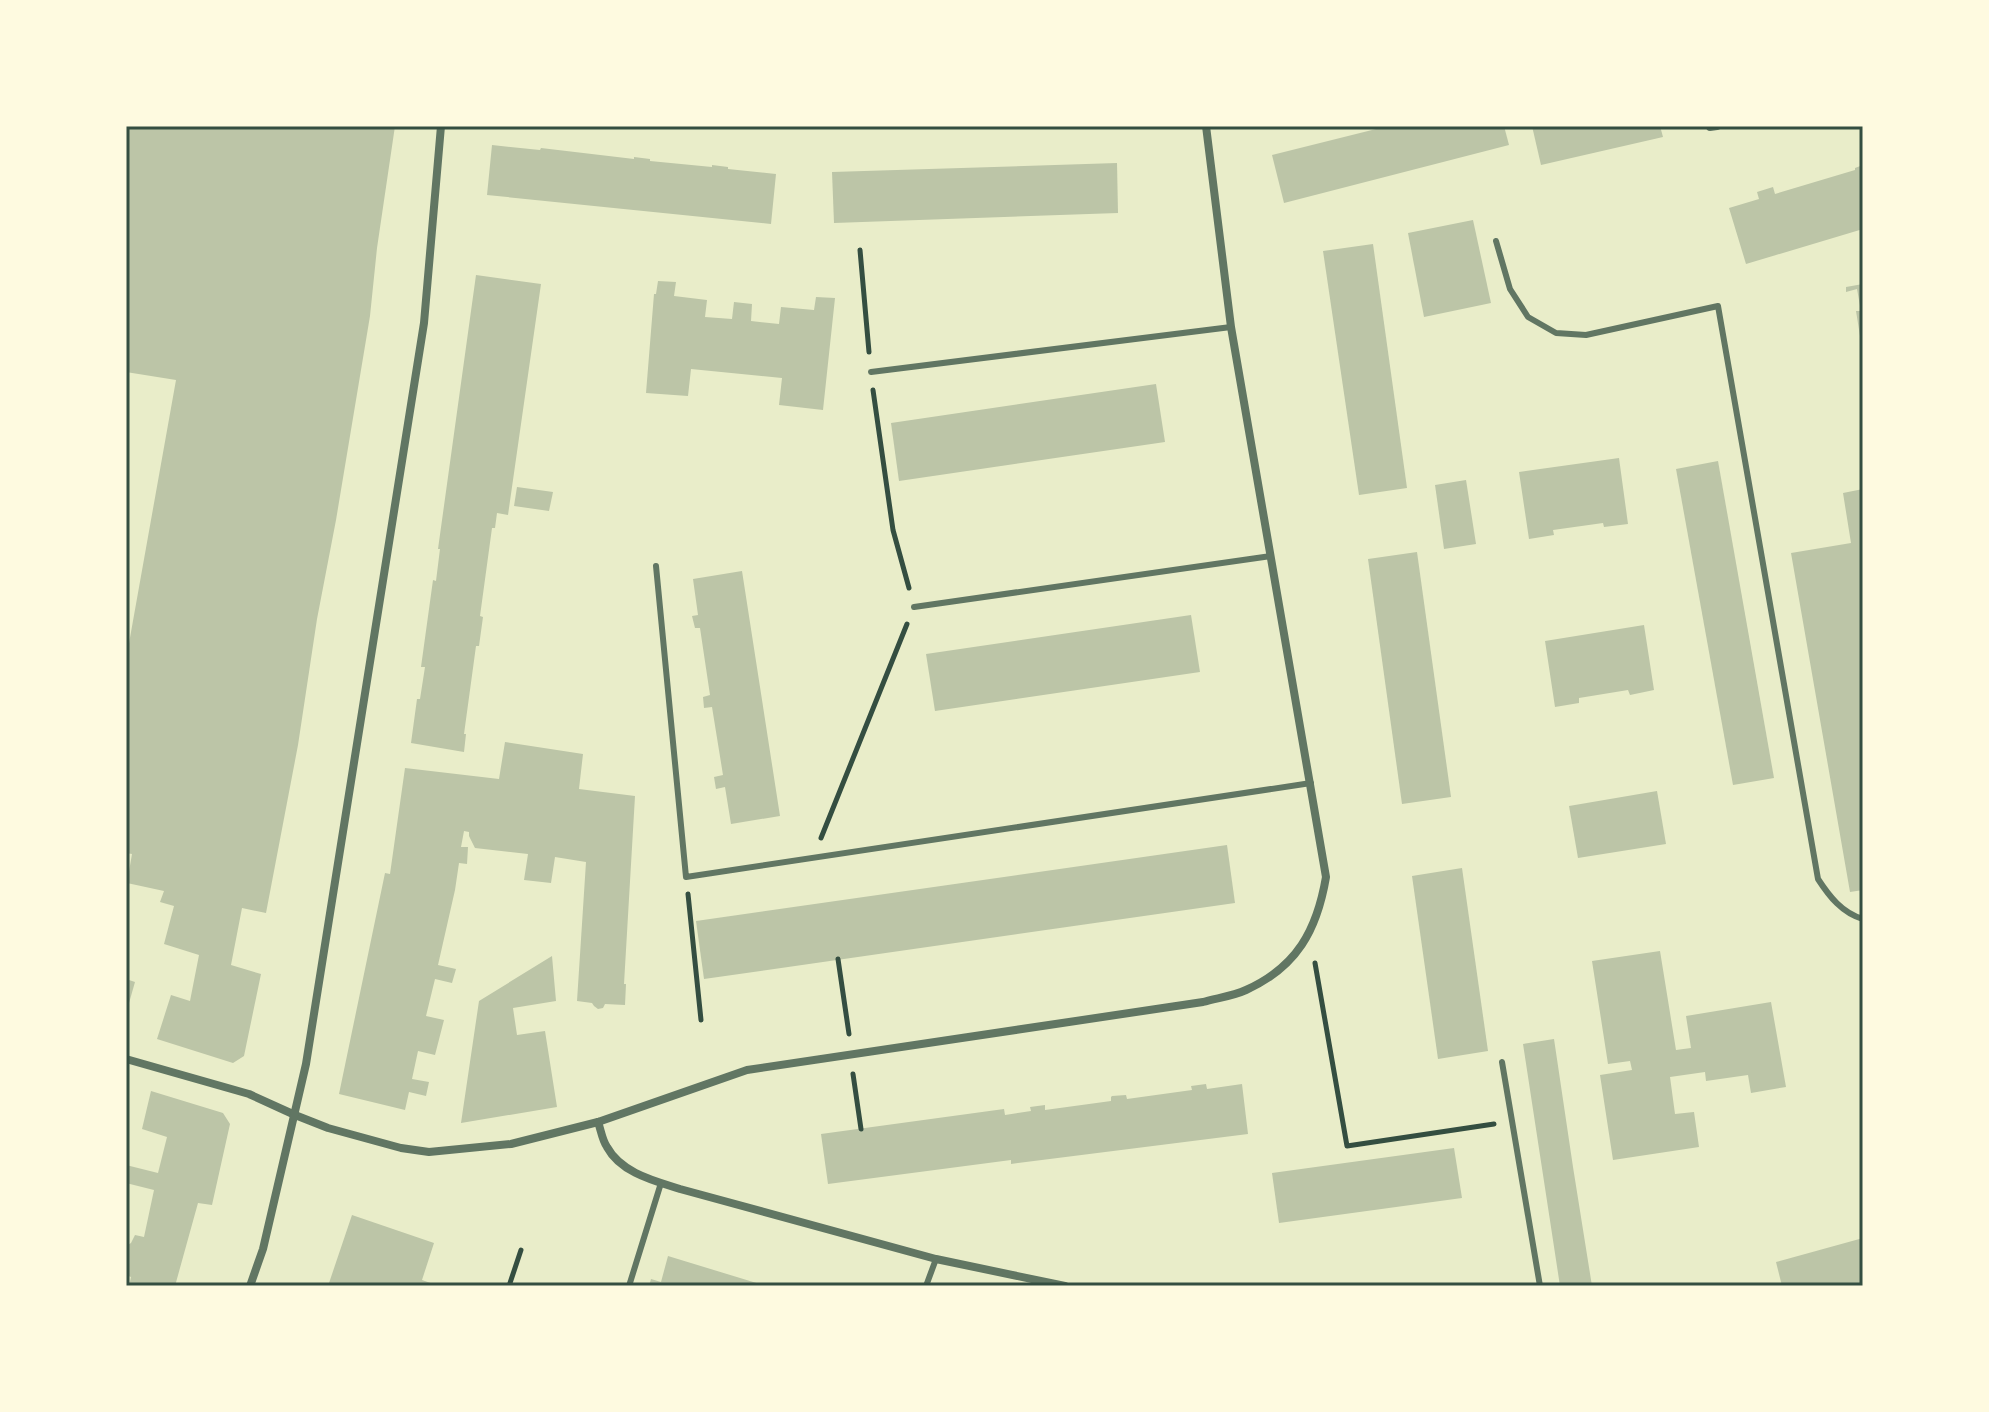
<svg xmlns="http://www.w3.org/2000/svg" width="1989" height="1412" font-family="Arial,sans-serif">
  <style>
    .building { fill: #bcc5a7 }
    .lines { fill: none; stroke-linecap: round; stroke-linejoin: round }
    .path { stroke: #344e41; stroke-width: 5 }
    .service { stroke: #617663; stroke-width: 6 }
    .minor { stroke: #617663; stroke-width: 8 }
    .neatline { fill: none; stroke: #344e41; stroke-width: 3 }
  </style>
  <rect width="100%" height="100%" fill="#e9edc9"/>
  <!-- building -->
  <g class="building">
    <polygon points="126,126 395,126 377,248 370,316 336,520 317,619 298,745 266,913 242,908 231,965 261,974 244,1056 233,1063 157,1039 171,995 190,1001 199,955 164,944 174,906 160,902 164,891 127,883 132,854 126,853 126,660 176,380 126,372"/>
    <polygon points="1388,126 1504,126 1509,145 1284,203 1272,155"/>
    <polygon points="1532,126 1660,126 1663,137 1541,165"/>
    <polygon points="492,145 540,150 541,148 634,159 634,157 650,159 650,161 712,167 712,165 728,167 728,169 776,174 771,224 487,195"/>
    <polygon points="1117,163 1118,213 834,223 832,172"/>
    <polygon points="1863,165 1863,229 1746,264 1729,208 1759,199 1757,192 1773,187 1775,194 1855,170 1855,168"/>
    <polygon points="1473,220 1491,303 1424,317 1408,233"/>
    <polygon points="1373,244 1407,488 1359,495 1323,251"/>
    <polygon points="476,275 541,284 508,515 497,513 495,528 492,528 480,616 483,617 479,646 476,646 464,734 466,734 464,752 411,743 417,699 420,699 425,667 421,667 433,580 436,581 440,549 438,549"/>
    <polygon points="658,281 676,282 674,296 707,300 705,317 732,319 734,302 752,304 751,321 779,324 781,307 814,310 816,297 835,298 823,410 779,405 782,378 691,369 688,396 646,393 654,294 656,294"/>
    <polygon points="1863,284 1863,341 1861,342 1856,311 1861,311 1857,289 1846,292 1846,287"/>
    <polygon points="1156,384 1165,442 899,481 891,423"/>
    <polygon points="1619,458 1628,524 1604,527 1603,523 1553,530 1554,535 1529,539 1519,472"/>
    <polygon points="1718,461 1774,778 1733,785 1676,469"/>
    <polygon points="1466,480 1476,544 1444,549 1435,485"/>
    <polygon points="517,487 553,492 549,511 514,506"/>
    <polygon points="1863,489 1863,890 1850,892 1791,553 1851,543 1843,493"/>
    <polygon points="1417,552 1451,797 1402,804 1368,559"/>
    <polygon points="742,571 780,816 731,824 725,787 716,789 714,777 723,775 712,707 704,708 703,697 710,695 700,628 695,628 692,616 698,615 693,579"/>
    <polygon points="1191,615 1200,672 935,711 926,654"/>
    <polygon points="1644,625 1654,690 1630,695 1628,690 1579,698 1579,703 1555,707 1545,641"/>
    <polygon points="505,742 583,754 579,789 635,796 624,984 626,984 625,1005 605,1004 603,1008 598,1009 594,1006 592,1003 577,1001 586,862 555,857 551,883 524,880 528,854 475,848 469,836 469,832 464,831 461,847 468,847 467,864 459,863 455,890 438,965 456,969 452,983 435,979 426,1016 444,1020 435,1055 418,1051 412,1079 429,1082 426,1096 409,1092 405,1110 339,1094 385,873 390,874 405,768 499,779"/>
    <polygon points="1657,791 1666,844 1578,858 1569,806"/>
    <polygon points="1227,845 1235,903 704,979 696,921"/>
    <polygon points="1462,868 1488,1051 1438,1059 1412,876"/>
    <polygon points="1660,951 1676,1050 1691,1048 1686,1016 1771,1002 1786,1087 1751,1093 1748,1075 1706,1081 1705,1072 1670,1077 1675,1114 1694,1112 1699,1147 1613,1160 1600,1075 1632,1070 1630,1061 1608,1064 1592,961"/>
    <polygon points="552,956 556,1001 513,1008 517,1035 545,1031 557,1107 461,1123 479,1001"/>
    <polygon points="126,979 135,982 127,1010 126,1010"/>
    <polygon points="1554,1039 1573,1167 1592,1286 1560,1286 1523,1044"/>
    <polygon points="1206,1084 1207,1089 1242,1084 1248,1134 1011,1164 1011,1160 828,1184 821,1134 1004,1109 1005,1115 1031,1111 1030,1107 1045,1105 1045,1110 1111,1101 1111,1097 1112,1096 1126,1095 1127,1099 1192,1090 1191,1086"/>
    <polygon points="151,1091 223,1113 230,1124 212,1205 198,1203 175,1286 129,1286 131,1277 126,1275 126,1246 131,1243 135,1235 144,1237 154,1190 126,1183 126,1165 158,1173 167,1137 142,1129"/>
    <polygon points="1454,1148 1462,1198 1279,1223 1272,1173"/>
    <polygon points="352,1215 434,1243 422,1280 439,1286 328,1286"/>
    <polygon points="1863,1238 1863,1286 1782,1286 1776,1262"/>
    <polygon points="668,1256 763,1285 763,1286 649,1286 651,1279 661,1282"/>
  </g>
  <g class="lines">
    <!-- path -->
    <g class="path">
      <polyline points="860,250 869,352"/>
      <polyline points="873,390 893,530 909,588"/>
      <polyline points="821,838 907,624"/>
      <polyline points="688,894 701,1020"/>
      <polyline points="838,959 849,1034"/>
      <polyline points="1315,963 1347,1146 1494,1124"/>
      <polyline points="853,1074 861,1129"/>
      <polyline points="509,1286 521,1250"/>
    </g>
    <!-- service -->
    <g class="service">
      <path d="M 1496,241 L 1510,289 L 1528,317 L 1556,333 L 1586,335 L 1718,306 L 1818,879 C 1829,896 1842,913 1863,919"/>
      <polyline points="871,372 1231,327"/>
      <polyline points="656,566 686,877 1311,783"/>
      <polyline points="914,607 1271,556"/>
      <polyline points="1502,1062 1540,1286"/>
      <polyline points="629,1286 661,1183"/>
      <polyline points="926,1286 936,1259"/>
    </g>
    <!-- minor -->
    <g class="minor">
      <polyline points="1710,127 1717,126"/>
      <path d="M 126,1059 L 249,1094 L 295,1115 L 328,1128 L 401,1148 L 429,1152 L 511,1144 L 598,1122 L 747,1070 L 1203,1002 C 1217,998 1233,996 1246,990 C 1297,967 1317,930 1326,877 L 1231,327 L 1206,126"/>
      <path d="M 598,1122 C 601,1130 602,1140 607,1147 C 621,1173 655,1181 680,1189 L 936,1259 L 1065,1286"/>
      <polyline points="250,1286 263,1249 306,1064 424,323 441,126"/>
    </g>
  </g>
  <!-- border -->
  <rect width="1989" height="1412" fill="none" stroke="#fefae0" stroke-width="256"/>
  <rect x="128" y="128" width="1733" height="1156" class="neatline"/>
</svg>
